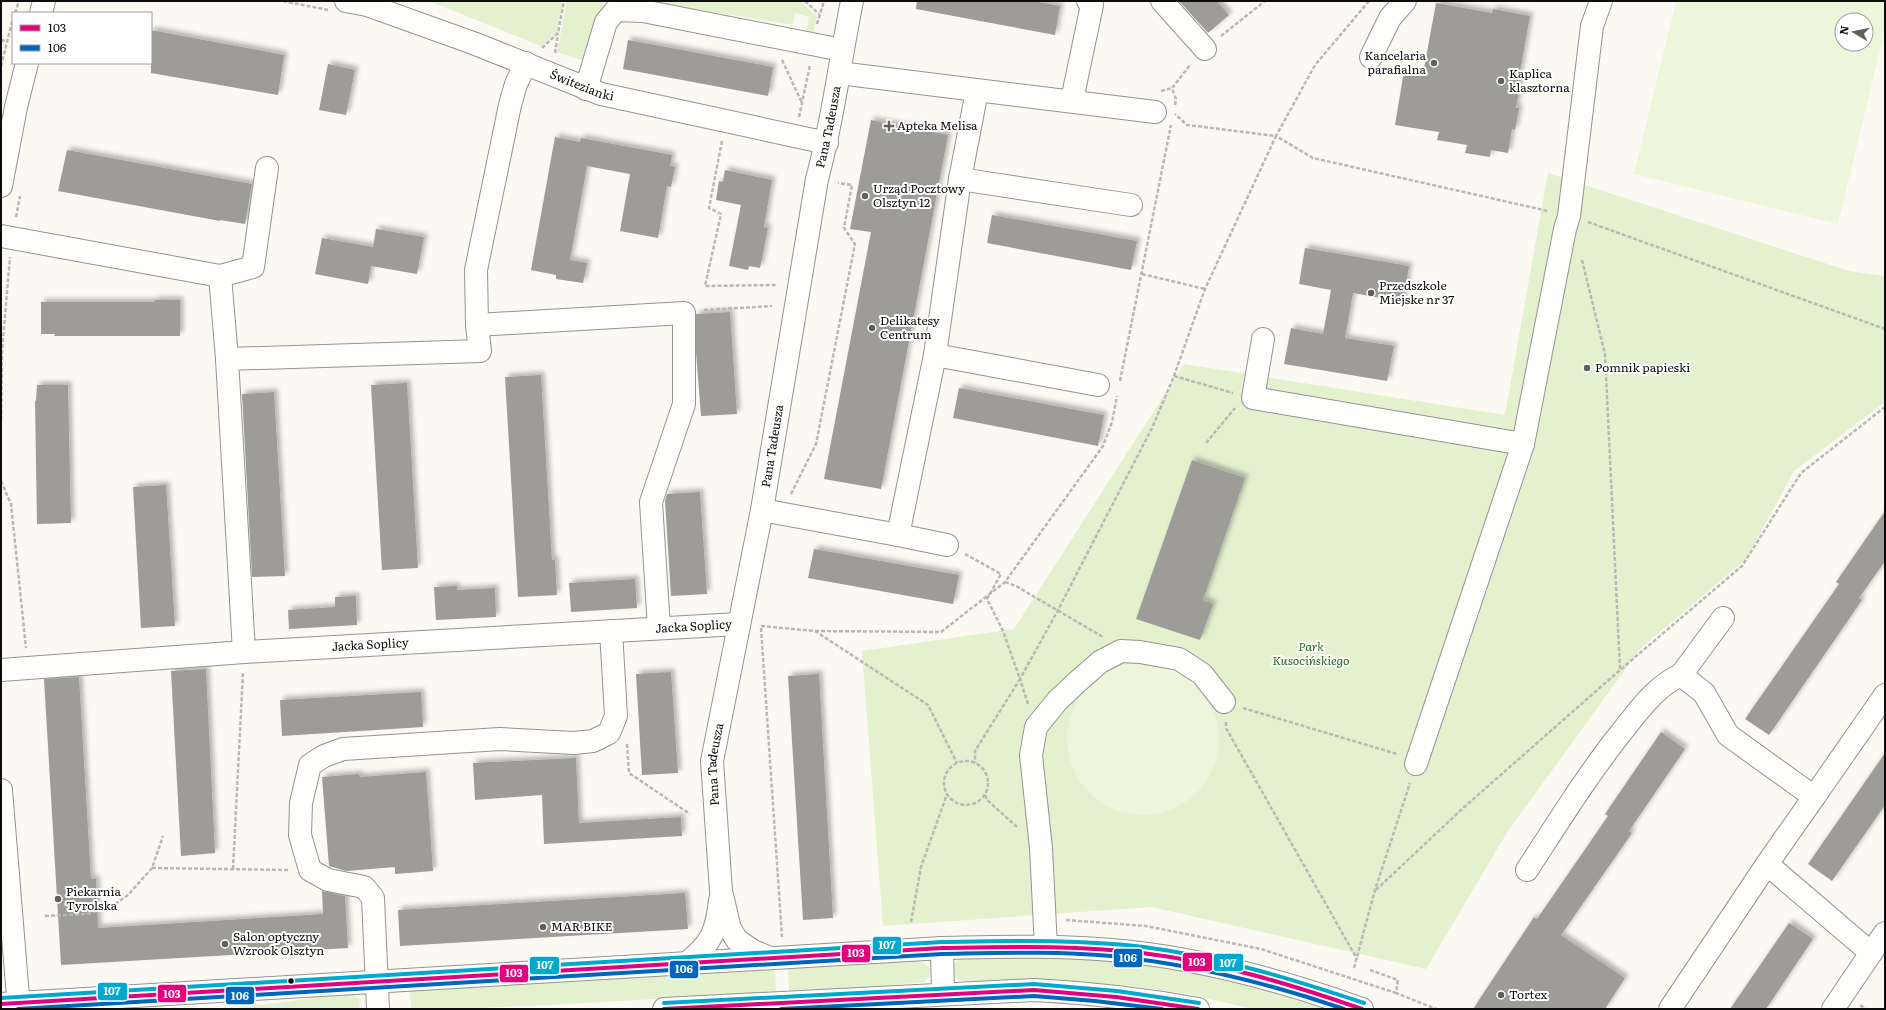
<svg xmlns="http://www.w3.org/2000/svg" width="1886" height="1010" font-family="Literata,serif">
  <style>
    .green { fill: #e3f1cf }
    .pitch { fill: #edf5da; fill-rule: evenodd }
    .building { fill: #9e9c97; filter: url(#shadow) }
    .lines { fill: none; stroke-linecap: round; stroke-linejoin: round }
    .minor-casing { stroke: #949390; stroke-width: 24 }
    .path { stroke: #b8b8b6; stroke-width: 2.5; stroke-dasharray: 4 2; stroke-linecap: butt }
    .minor { stroke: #fefefd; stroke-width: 22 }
    .bus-1-casing { stroke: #fff; stroke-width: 7 }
    .bus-2-casing { stroke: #fff; stroke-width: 7 }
    .bus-3-casing { stroke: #fff; stroke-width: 7 }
    .bus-1 { stroke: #e5007d; stroke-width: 4 }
    .bus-2 { stroke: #0065bd; stroke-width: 4 }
    .bus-3 { stroke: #00a9ce; stroke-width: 4 }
    .poi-dot { fill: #60605d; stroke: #fff; stroke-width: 1.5 }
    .bus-dot { fill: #0d0d0d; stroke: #fff; stroke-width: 1.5 }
    .labels { text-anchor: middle; stroke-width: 4; stroke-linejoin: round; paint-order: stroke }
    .poi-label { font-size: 12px; fill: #0d0d0d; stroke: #fff; text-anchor: start }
    .street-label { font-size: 12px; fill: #0d0d0d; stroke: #fff }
    .park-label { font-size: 12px; font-style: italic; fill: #27681a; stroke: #fff }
    .line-badge { stroke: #fff; stroke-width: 1.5 }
    .badge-label { font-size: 11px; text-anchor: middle; font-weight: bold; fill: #fff }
  </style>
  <defs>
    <filter id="shadow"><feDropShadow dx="3.5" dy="-3.5" stdDeviation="2" flood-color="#0004"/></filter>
  </defs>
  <rect width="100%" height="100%" fill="#fbf9f1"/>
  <!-- green -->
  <g class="green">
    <polygon points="429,1 563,1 557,32 541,46"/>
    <polygon points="567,1 601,1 603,4 585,61 557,52"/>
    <polygon points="646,1 800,1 817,16 813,37 806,35 809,17 795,13 793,25"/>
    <polygon points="1548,173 1849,271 1885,276 1885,402 1794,471 1746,559 1640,649 1508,831 1426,969 1152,907 883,926 862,651 1014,629 1184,364 1505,415"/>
    <path d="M 1049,957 C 1101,961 1154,964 1206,975 C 1246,983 1286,996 1326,1009 L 1253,1009 L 1188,994 L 1132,986 L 1040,981 L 972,982 L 959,980 L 955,977 C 952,968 953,965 960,958 Z"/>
    <polygon points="909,961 922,962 930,968 929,977 924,982 862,988 789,991 788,969"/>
    <path d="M 775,969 L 776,993 C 654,997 533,1009 411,1009 L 410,991 Z"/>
    <path d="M 351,994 L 359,998 L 360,1009 L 225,1009 C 267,1006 309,997 351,994 Z"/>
  </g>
  <!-- pitch -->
  <g class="pitch">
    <path d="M 1676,1 L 1885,1 L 1885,29 L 1838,224 L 1634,174 ZM 1842,20 L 1866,20 L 1866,44 L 1842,44 Z"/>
    <circle cx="1143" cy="739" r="76"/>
  </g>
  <!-- building -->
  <g class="building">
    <polygon points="917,1 1033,1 1060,6 1055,35 916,9"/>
    <polygon points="1179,1 1217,1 1229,15 1208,33"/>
    <polygon points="1436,3 1492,13 1493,9 1530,16 1519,77 1521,78 1516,108 1519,108 1515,130 1512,129 1508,153 1491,150 1490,157 1465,153 1467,145 1437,140 1439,132 1395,125 1404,71 1423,74"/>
    <polygon points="151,30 284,55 278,95 151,73"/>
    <polygon points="628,40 773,67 768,96 623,69"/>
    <polygon points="328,64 355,70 346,115 319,110"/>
    <polygon points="871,120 948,135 881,489 824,479 871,232 850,229"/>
    <polygon points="555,137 580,142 581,138 672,155 670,166 675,167 671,187 667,186 658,238 620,231 630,174 587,166 570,260 587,263 583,283 556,279 556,275 531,270"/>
    <polygon points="67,150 252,184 245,224 220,220 220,221 58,191"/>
    <polygon points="725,170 772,180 764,227 768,228 760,268 749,266 748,270 729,266 741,205 716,200 719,181 723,182"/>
    <polygon points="992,215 1137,241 1131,270 987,243"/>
    <polygon points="376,229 424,237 417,274 371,266 368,284 315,274 322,238 373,247"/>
    <polygon points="1305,248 1409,266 1403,302 1353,293 1345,338 1394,346 1387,381 1284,364 1291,328 1323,334 1331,290 1299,284"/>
    <polygon points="155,300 180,300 180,336 54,336 55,334 41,334 41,302 155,302"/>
    <polygon points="730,312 737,414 701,416 696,352 696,314"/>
    <polygon points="541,375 552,560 555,559 557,595 518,597 505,377"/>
    <polygon points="407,383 418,568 382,570 371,385"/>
    <polygon points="37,385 68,385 71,523 37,524 35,401 36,401"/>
    <polygon points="959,388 1104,415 1098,446 953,418"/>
    <polygon points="274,392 285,576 252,577 242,394"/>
    <polygon points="1192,460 1245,478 1203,600 1213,604 1200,640 1136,619"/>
    <polygon points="166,485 175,626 141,628 133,487"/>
    <polygon points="700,492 707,594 671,596 665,501 667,494"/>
    <polygon points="1885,511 1885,561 1859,598 1862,600 1769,735 1745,719 1839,584 1836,582"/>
    <polygon points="814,549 959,575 953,604 808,578"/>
    <polygon points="635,579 637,608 571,612 569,583"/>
    <polygon points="457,586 457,590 495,588 496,617 436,620 434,587"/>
    <polygon points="356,596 357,625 289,629 288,610 335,607 335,597"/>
    <polygon points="206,669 215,853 181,856 171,671"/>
    <polygon points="671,672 678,773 642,775 636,674"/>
    <polygon points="819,674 833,918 803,920 788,676"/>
    <polygon points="79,677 91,879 96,879 98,928 323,914 322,891 345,896 348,948 61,965 44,679"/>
    <polygon points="421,692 423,727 282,736 280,700"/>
    <polygon points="1661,732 1685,749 1629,831 1632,833 1561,935 1625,978 1605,1009 1473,1009 1534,917 1537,919 1608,816 1605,814"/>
    <polygon points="1885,753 1885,805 1832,881 1808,864"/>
    <polygon points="576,758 579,823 681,817 682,836 544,844 542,795 475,800 473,763"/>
    <polygon points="426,772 433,871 395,874 395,867 346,871 329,866 322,777 359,774 360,777"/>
    <polygon points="685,893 688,929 400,946 398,910"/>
    <polygon points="1789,923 1813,939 1766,1009 1730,1009"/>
  </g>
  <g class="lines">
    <defs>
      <g id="minor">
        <path id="s1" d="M 346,1 L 367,5 L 473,43 L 601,94 L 827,143"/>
        <polyline points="1162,1 1205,49"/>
        <polyline points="41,13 44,1"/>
        <polyline points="1371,57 1390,18 1405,1"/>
        <polyline points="839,73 1155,112"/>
        <polyline points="586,89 606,22 616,10 643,11 842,50"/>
        <polyline points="1072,100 1092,5 1088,1"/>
        <polyline points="960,179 1131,205"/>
        <polyline points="1,186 16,107 27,63"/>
        <polyline points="1,236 220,276 253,267 267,168"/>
        <polyline points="220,276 227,359"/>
        <polyline points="477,325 684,313 684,404 651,502 659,628"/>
        <polyline points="1263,339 1253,398 1523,444 1416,764"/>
        <polyline points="935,355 1098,385"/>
        <polyline points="1523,444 1565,229 1569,216 1592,26 1601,1"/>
        <polyline points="762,510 898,535 935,355 960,179 977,91"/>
        <polyline points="898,535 947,545"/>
        <polyline points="1723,618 1681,675 1704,693 1728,735 1814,797 1885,695"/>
        <polyline points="244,652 227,359 480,351 477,325 476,270 510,105 516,84 526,63"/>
        <path id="s2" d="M 1,670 L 244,652 L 739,624"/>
        <polyline points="1,790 19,1009"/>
        <polyline points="1767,864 1871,953 1833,1009"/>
        <path d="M 1527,870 C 1557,824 1586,777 1620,734 C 1637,713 1655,686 1681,675"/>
        <polyline points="1046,947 1041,848 1031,755 1036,727 1057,701 1076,683 1100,662 1121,651 1140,652 1179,659 1202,674 1224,702"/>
        <polyline points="942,948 943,994"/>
        <polyline points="1871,953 1885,933"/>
        <path id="s3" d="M 770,958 L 753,951 L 737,940 L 730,929 L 721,891 L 712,761 L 762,510 L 817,179 C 833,121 840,60 852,1"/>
        <path d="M 687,963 C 711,944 717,931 720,900"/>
        <path d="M 1,1004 L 942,948 C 998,947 1055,945 1111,950 C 1197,957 1281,980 1362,1009"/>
        <polyline points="378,1009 373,898 364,887 328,880 310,870 300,835 301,803 310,765 324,756 343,749 500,739 574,743 593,741 609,733 616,716 611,631"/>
        <path d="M 664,1009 L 1034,990 C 1089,993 1144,999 1198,1009"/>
        <polyline points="1670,1009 1767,864 1814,797"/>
      </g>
    </defs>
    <!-- minor casing -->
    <use href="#minor" class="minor-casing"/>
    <!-- path -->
    <g class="path">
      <polyline points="283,1 328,10"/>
      <polyline points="805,1 819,14"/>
      <polyline points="1369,1 1315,65 1276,136 1313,158 1548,211"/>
      <polyline points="67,2 67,1"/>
      <polyline points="15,13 19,1"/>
      <polyline points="817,24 824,1"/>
      <polyline points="1221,36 1265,1"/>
      <polyline points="1,40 7,41"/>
      <polyline points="542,48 558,33 564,1"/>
      <polyline points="555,53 558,34"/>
      <polyline points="782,60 802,103"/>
      <polyline points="1,66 13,18"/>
      <polyline points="1161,91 1172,88"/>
      <polyline points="1175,105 1176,99 1172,88 1191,64"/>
      <polyline points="799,117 810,65"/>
      <polyline points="722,141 709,208 721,214 705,286 777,285"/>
      <polyline points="16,217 20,196"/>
      <polyline points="1588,222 1885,329"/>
      <polyline points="1582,260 1605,354 1620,670"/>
      <polyline points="1142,274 1205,289"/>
      <polyline points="704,310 772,306"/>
      <polyline points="1174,376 1233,393"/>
      <polyline points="1120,381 1171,125"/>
      <polyline points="1,420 2,351 10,257"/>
      <polyline points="1206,443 1235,408"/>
      <polyline points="1,481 11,504 26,648"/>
      <polyline points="791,494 816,444 855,244 844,228 852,185 838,183"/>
      <polyline points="965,554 1001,574 987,599 1003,631 1020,679 975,751 975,763"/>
      <polyline points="1005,582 1016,586 1103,637"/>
      <polyline points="761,626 815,631 928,705 957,763"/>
      <polyline points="761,628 782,937"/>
      <polyline points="815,631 941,632 1005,582 1103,446 1112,422 1117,396"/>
      <polyline points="1028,704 1020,679 1057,612 1152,428 1174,376 1205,289 1276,136 1187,125 1175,114"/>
      <polyline points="1243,708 1397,754"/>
      <polyline points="1226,722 1226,728 1357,959"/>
      <polyline points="627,744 629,773 690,814"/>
      <circle cx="966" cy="783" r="22"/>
      <polyline points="985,795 987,800 1017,827"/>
      <polyline points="152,868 289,870"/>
      <polyline points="233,869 243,672"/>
      <polyline points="1376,890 1462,809 1620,670 1742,566 1801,473 1885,407"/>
      <polyline points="45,916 87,914 111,907 128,895 152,868 163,836"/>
      <polyline points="1066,920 1146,926 1261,949 1396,993"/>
      <polyline points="911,922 921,867 947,794"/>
      <polyline points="1354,968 1375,890 1410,783"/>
      <polyline points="1370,970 1398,980 1396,993 1436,1009"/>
      <polyline points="1860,1005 1866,1009"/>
    </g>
    <!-- minor -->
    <use href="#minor" class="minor"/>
    <defs>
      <g id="bus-1">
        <path d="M 1,1004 L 942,948 C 1009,947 1075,945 1142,953 C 1217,962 1290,984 1362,1009"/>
        <polyline points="664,1009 1034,990 1116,997 1198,1009"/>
      </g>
      <g id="bus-2">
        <path d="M 18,1009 L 942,954 C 999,953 1055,951 1111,956 C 1191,964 1268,983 1344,1009"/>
        <polyline points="781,1009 1034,996 1095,1001 1162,1009"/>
      </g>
      <g id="bus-3">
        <path d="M 1,998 L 942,942 C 1009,941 1077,939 1144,947 C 1220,957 1292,979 1364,1003"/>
        <polyline points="664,1003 1034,984 1117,991 1199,1003"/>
      </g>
    </defs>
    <!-- bus-1 casing -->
    <use href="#bus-1" class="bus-1-casing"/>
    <!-- bus-2 casing -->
    <use href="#bus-2" class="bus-2-casing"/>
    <!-- bus-3 casing -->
    <use href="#bus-3" class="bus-3-casing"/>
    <!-- bus-1 -->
    <use href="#bus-1" class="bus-1"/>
    <!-- bus-2 -->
    <use href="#bus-2" class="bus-2"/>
    <!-- bus-3 -->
    <use href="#bus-3" class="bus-3"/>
  </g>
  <!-- markers -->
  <g class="poi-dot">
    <circle cx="1434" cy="63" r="4"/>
    <circle cx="1501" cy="81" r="4"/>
    <path d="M887 120h4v4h4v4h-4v4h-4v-4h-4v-4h4z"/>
    <circle cx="865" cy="196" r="4"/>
    <circle cx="1371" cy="293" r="4"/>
    <circle cx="872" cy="328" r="4"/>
    <circle cx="1587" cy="368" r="4"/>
    <circle cx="58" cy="899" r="4"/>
    <circle cx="543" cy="927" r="4"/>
    <circle cx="225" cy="944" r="4"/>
    <circle cx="1501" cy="995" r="4"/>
  </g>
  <circle class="bus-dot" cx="291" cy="981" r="3.5"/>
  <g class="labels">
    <!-- poi labels -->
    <g class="poi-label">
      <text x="1426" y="60" text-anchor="end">Kancelaria<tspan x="1426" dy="14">parafialna</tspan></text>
      <text x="1509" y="78">Kaplica<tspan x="1509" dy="14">klasztorna</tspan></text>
      <text x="897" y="130">Apteka Melisa</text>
      <text x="873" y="193">Urząd Pocztowy<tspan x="873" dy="14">Olsztyn 12</tspan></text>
      <text x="1379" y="290">Przedszkole<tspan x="1379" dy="14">Miejske nr 37</tspan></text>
      <text x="880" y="325">Delikatesy<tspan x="880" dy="14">Centrum</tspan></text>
      <text x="1595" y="372">Pomnik papieski</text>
      <text x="66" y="896">Piekarnia<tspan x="66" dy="14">Tyrolska</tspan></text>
      <text x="551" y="931">MAR BIKE</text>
      <text x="233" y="941">Salon optyczny<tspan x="233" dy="14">Wzrook Olsztyn</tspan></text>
      <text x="1509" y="999">Tortex</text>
    </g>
    <!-- street labels -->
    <g class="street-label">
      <text dy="4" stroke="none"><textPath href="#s1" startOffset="251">Świtezianki</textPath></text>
      <text dy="4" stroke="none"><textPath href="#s3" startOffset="865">Pana Tadeusza</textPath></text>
      <text dy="4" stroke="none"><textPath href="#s3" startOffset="541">Pana Tadeusza</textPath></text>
      <text dy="4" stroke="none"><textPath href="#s2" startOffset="694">Jacka Soplicy</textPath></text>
      <text dy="4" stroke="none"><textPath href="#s2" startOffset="370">Jacka Soplicy</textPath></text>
      <text dy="4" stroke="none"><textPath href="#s3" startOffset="217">Pana Tadeusza</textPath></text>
    </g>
    <!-- park labels -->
    <g class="park-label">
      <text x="1311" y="651">Park<tspan x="1311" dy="14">Kusocińskiego</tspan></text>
    </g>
  </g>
  <g class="line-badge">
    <rect x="872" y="936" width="30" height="19" rx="4" fill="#00a9ce"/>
    <rect x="841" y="944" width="30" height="19" rx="4" fill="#e5007d"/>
    <rect x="1113" y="948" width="30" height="20" rx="4" fill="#0065bd"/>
    <rect x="1182" y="952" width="31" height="20" rx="4" fill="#e5007d"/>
    <rect x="1213" y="953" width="31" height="19" rx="4" fill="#00a9ce"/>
    <rect x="529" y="956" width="31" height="19" rx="4" fill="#00a9ce"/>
    <rect x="669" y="960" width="30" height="19" rx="4" fill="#0065bd"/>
    <rect x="499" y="964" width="30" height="19" rx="4" fill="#e5007d"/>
    <rect x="97" y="982" width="31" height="19" rx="4" fill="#00a9ce"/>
    <rect x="157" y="984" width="30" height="19" rx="4" fill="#e5007d"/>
    <rect x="225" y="986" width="30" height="19" rx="4" fill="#0065bd"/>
  </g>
  <g class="badge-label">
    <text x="887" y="949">107</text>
    <text x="856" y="957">103</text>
    <text x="1128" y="962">106</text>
    <text x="1197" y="966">103</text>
    <text x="1228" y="967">107</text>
    <text x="545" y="969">107</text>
    <text x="684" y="973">106</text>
    <text x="514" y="977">103</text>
    <text x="112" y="995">107</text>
    <text x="172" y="998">103</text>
    <text x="240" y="1000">106</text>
  </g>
  <!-- border -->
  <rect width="1886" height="1010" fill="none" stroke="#0d0d0d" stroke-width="4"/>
  <!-- legend -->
  <rect x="12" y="12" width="140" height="52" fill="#ffffff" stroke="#9e9e9e"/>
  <rect x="20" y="25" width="20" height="6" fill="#e5007d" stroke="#9e9e9e"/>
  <text x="48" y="32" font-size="12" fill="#0d0d0d">103</text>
  <rect x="20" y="45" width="20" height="6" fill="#0065bd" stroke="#9e9e9e"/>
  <text x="48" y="52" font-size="12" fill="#0d0d0d">106</text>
  <!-- north arrow -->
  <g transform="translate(1854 32) rotate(280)"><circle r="19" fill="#ffffff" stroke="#9e9e9e"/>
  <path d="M0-3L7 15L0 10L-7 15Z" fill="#60605d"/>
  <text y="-6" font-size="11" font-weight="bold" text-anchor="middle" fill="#0d0d0d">N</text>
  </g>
</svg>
